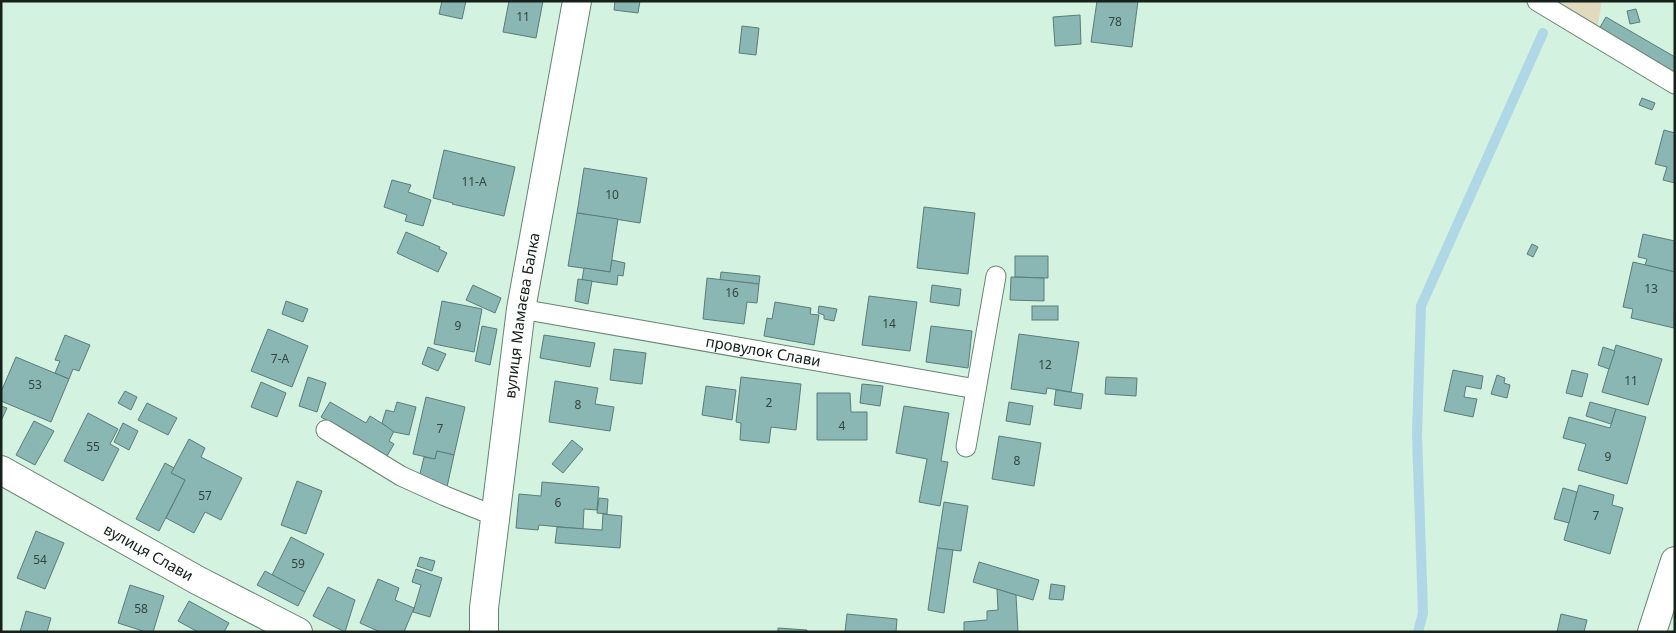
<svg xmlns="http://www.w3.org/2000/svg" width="1676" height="633" font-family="'Noto Sans',sans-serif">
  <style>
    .green { fill: #e2dabd }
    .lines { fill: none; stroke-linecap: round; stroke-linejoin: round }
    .stream { stroke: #afd7e6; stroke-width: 10 }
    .building { fill: #8ab6b3; stroke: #597d7a }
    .service-casing { stroke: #678372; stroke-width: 21 }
    .minor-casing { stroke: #678372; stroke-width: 30 }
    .service { stroke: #fff; stroke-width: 19 }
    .minor { stroke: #fff; stroke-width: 28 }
    .labels { text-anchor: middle; stroke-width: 5; stroke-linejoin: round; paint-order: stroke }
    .number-label { font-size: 12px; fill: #324640 }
    .street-label { font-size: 15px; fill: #15211a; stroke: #e0ffec }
  </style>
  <rect width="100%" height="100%" fill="#d3f2df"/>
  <!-- green -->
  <polygon class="green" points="1555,1 1602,1 1596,34"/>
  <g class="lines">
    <!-- stream -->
    <polyline class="stream" points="1418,632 1423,613 1417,434 1421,306 1543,33"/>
  </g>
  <!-- building -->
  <g class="building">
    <polygon points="442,1 466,1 462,19 439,14"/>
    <polygon points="509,1 543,1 536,38 503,32"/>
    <polygon points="615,1 640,1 638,13 614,10"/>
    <polygon points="1097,1 1138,1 1132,47 1091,42"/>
    <polygon points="1636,9 1640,22 1630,24 1627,11"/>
    <polygon points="1080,15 1081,44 1055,46 1053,17"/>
    <polygon points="1606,17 1675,57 1675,73 1599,29"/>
    <polygon points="742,26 759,28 756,55 739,53"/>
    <polygon points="1642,98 1655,103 1652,110 1639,105"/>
    <polygon points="1664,130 1675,133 1675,183 1663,180 1667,167 1655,164"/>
    <polygon points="444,150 515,167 504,216 452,204 453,203 433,198"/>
    <polygon points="584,168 647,178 640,223 577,213"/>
    <polygon points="392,180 411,185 408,192 431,200 423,226 405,221 407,215 384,207"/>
    <polygon points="924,207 975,213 968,274 917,268"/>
    <polygon points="577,213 618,219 610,272 568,266"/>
    <polygon points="406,232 440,247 439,249 447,253 438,272 397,253"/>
    <polygon points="1643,234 1675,241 1675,272 1645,265 1647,259 1638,257"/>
    <polygon points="1532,244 1538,247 1533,257 1527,254"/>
    <polygon points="1015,256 1048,256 1048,278 1015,277"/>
    <polygon points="612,260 625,263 623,276 618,275 617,285 582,280 584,268 610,272"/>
    <polygon points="1633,262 1675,272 1674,328 1631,318 1633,309 1623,307"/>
    <polygon points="721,272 760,276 759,284 720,280"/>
    <polygon points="1011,277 1044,278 1044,301 1010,300"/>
    <polygon points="707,278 759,284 757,303 747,302 744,324 703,319"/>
    <polygon points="578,279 592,281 588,304 575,301"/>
    <polygon points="473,285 501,298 495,313 466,300"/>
    <polygon points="932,285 961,289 959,306 930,302"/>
    <polygon points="869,296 917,302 910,351 862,345"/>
    <polygon points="286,301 308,309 303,322 282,314"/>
    <polygon points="442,301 482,309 474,352 434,344"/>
    <polygon points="775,302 811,308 810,314 819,315 814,345 764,336 767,318 772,319"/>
    <polygon points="819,306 837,309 834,321 824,319 824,315 818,313"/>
    <rect x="1032" y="306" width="26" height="14"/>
    <polygon points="482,326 497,329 490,365 475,361"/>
    <polygon points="931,326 972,331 968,368 926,362"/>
    <polygon points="268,329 308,346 292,387 251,371"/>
    <polygon points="1019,334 1079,342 1071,392 1047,388 1046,394 1011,389"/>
    <polygon points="65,335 90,345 79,371 73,369 69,379 55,373 60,361 55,360"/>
    <polygon points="544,335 595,343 590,367 540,358"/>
    <polygon points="1616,345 1662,359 1648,405 1602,392"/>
    <polygon points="428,347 446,354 438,371 422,364"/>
    <polygon points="1603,347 1615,351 1609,369 1598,365"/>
    <polygon points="614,349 646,353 642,384 610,380"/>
    <polygon points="16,357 69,379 51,422 1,401 1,392"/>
    <polygon points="1453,370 1483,376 1481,389 1466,386 1464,397 1477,399 1473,417 1444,411"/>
    <polygon points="1572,370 1588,374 1582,397 1566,393"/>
    <polygon points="1497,375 1505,378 1504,383 1510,385 1507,398 1491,394"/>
    <polygon points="308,377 326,383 317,412 299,406"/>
    <polygon points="741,377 801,384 796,430 771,427 769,443 740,440 741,423 736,422"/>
    <polygon points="1106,377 1137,378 1136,396 1105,394"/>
    <polygon points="555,381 598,388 595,404 614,407 610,431 549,422"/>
    <polygon points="261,382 286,393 277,417 251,407"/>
    <polygon points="862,384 883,386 880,406 860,403"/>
    <polygon points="706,386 736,390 732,420 702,415"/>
    <polygon points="1056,390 1083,394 1081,409 1054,405"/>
    <polygon points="125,391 137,397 131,410 118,403"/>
    <polygon points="817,393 850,393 851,412 867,412 867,440 817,440"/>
    <polygon points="426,397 465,407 454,455 437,451 435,459 413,454"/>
    <polygon points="330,402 366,423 370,416 394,431 389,441 394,444 387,456 321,417"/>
    <polygon points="397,402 416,407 409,435 394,432 382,423 386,410 394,412"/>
    <polygon points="1009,402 1033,406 1030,425 1006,421"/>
    <polygon points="1590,402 1616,409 1611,424 1586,416"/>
    <polygon points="147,403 177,418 168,435 138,420"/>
    <polygon points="1,406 7,408 1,421"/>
    <polygon points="904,406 949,413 941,461 948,462 940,506 919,502 927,459 896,453"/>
    <polygon points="1616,409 1646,417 1627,484 1578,470 1586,444 1563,438 1569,417 1610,428"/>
    <polygon points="88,413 118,429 110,444 119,449 103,481 64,461"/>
    <polygon points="34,421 54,431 35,465 16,455"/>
    <polygon points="123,423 138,431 129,450 114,442"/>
    <polygon points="999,436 1041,443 1034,486 992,479"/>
    <polygon points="189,439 205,448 201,457 242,478 221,520 205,512 194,533 166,518 185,480 171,473"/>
    <polygon points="572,440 583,449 563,473 552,464"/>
    <polygon points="437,451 454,455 447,487 420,474 424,457 435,459"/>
    <polygon points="165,463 174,468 171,473 185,480 159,531 136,519"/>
    <polygon points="297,481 322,491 306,534 281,525"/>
    <polygon points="542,482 599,487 597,510 584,509 583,529 539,525 538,530 516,528 519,494 541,496"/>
    <polygon points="1579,485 1614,495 1612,505 1623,508 1610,554 1564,540"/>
    <polygon points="1563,488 1577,492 1569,523 1554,519"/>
    <polygon points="599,498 608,499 607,514 597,513"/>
    <polygon points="944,502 968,506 961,551 937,548"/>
    <polygon points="603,514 622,516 620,548 555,543 557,527 602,530"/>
    <polygon points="36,531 64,543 45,589 17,578"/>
    <polygon points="291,537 324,554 305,592 272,575"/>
    <polygon points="937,548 953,550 944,613 928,610"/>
    <polygon points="420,557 435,561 432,571 417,566"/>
    <polygon points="979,562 1039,580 1033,600 973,582"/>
    <polygon points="416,569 442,578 430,617 413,612 421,585 412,582"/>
    <polygon points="265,571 305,592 298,606 257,585"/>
    <polygon points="378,579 399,588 395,600 414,608 404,632 380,632 360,623"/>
    <polygon points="1051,584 1065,586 1063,600 1049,599"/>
    <polygon points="130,585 164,596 153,632 146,632 118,623"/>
    <polygon points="328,587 355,600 345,632 313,616"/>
    <polygon points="997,589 1016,595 1018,632 964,632 964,622 987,620 987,611 998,610"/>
    <polygon points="189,601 229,623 224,632 198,632 178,621"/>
    <polygon points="26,611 51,618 47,632 20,632"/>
    <polygon points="847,614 897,619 896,632 845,632"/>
    <polygon points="1561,614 1587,620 1584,632 1557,632"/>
    <polygon points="778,628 807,630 807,632 778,632"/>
  </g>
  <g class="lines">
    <defs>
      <g id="service">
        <polyline points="1537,1 1675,84"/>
        <path id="s1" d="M 521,309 L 976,389"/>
        <polyline points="326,430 401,476 445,496 495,516"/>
        <polyline points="966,447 996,276"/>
      </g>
      <g id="minor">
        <path id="s2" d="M 1,470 L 197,580 L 298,632"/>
        <path id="s3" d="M 484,632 L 484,608 L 521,309 L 577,1"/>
        <polyline points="1652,632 1675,561"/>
      </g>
    </defs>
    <!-- service casing -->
    <use href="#service" class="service-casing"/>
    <!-- minor casing -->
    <use href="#minor" class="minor-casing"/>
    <!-- service -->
    <use href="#service" class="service"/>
    <!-- minor -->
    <use href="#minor" class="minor"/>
  </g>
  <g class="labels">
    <!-- number labels -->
    <g class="number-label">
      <text x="523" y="21">11</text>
      <text x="1115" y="26">78</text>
      <text x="474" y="186">11-А</text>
      <text x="612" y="199">10</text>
      <text x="1651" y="293">13</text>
      <text x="732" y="297">16</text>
      <text x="889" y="328">14</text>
      <text x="458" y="330">9</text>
      <text x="280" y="363">7-А</text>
      <text x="1045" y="369">12</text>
      <text x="1631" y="385">11</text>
      <text x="35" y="389">53</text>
      <text x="769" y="407">2</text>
      <text x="578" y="409">8</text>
      <text x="842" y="430">4</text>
      <text x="440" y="433">7</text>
      <text x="93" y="451">55</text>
      <text x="1608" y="461">9</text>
      <text x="1017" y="465">8</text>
      <text x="205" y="500">57</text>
      <text x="558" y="507">6</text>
      <text x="1596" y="520">7</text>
      <text x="40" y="564">54</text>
      <text x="298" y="568">59</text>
      <text x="141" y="613">58</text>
    </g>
    <!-- street labels -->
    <g class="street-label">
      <text dy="5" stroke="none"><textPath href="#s3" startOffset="319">вулиця Мамаєва Балка</textPath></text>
      <text dy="5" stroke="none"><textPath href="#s1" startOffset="246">провулок Слави</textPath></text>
      <text dy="5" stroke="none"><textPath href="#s2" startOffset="169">вулиця Слави</textPath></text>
    </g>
  </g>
  <!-- border -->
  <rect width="1676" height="633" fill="none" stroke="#15211a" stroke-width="5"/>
</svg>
